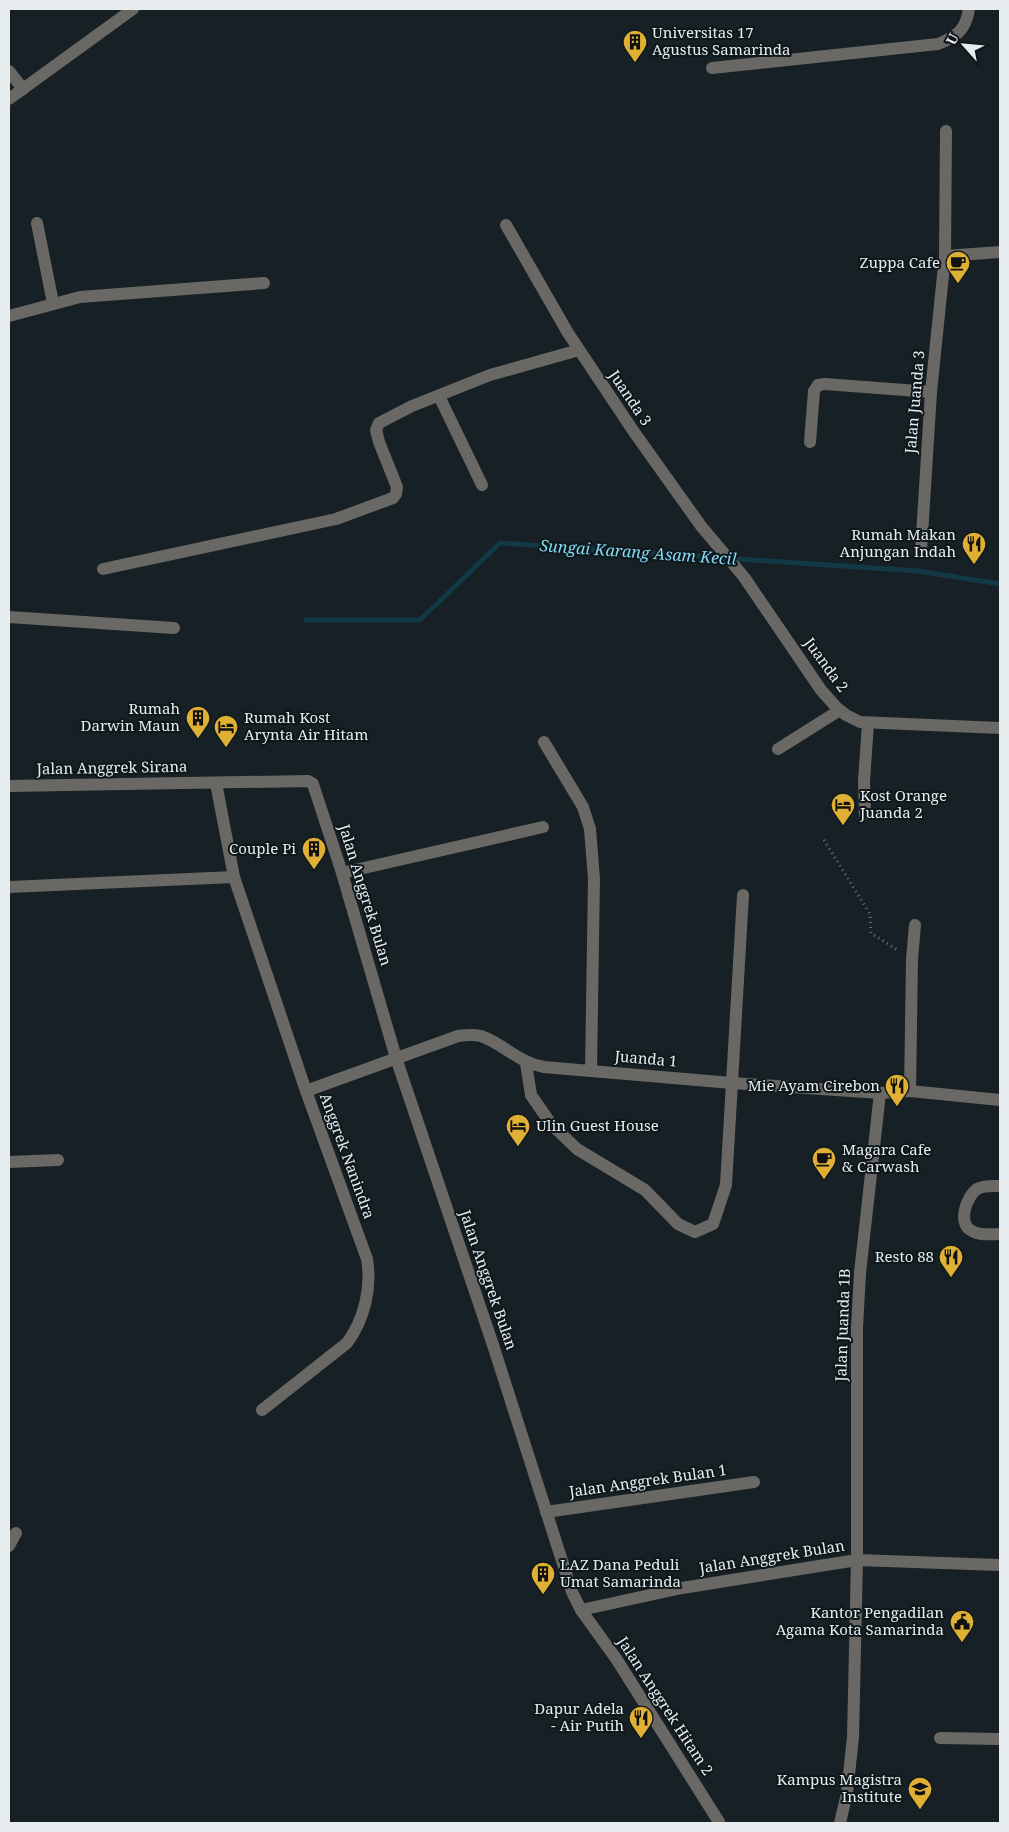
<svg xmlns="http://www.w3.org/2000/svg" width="1009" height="1832" font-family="'Noto Serif',serif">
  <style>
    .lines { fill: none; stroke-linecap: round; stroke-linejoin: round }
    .stream { stroke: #133946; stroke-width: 5 }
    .path { stroke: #6f777a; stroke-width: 3; stroke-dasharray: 1 4; stroke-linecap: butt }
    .minor { stroke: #6a6864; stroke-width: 12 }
    .labels { text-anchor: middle; stroke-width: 4; stroke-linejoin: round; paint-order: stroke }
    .poi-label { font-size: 15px; fill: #e7edef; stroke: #0e171a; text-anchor: end }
    .street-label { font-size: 15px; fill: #e7edef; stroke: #0e171a }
    .water-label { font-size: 16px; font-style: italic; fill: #86d9f6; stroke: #0e171a }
  </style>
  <rect width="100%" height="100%" fill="#172024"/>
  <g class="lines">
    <!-- stream -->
    <polyline class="stream" points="306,620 420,620 500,543 918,571 1000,584"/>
    <!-- path -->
    <polyline class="path" points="824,840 870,914 871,933 899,951"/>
    <!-- minor -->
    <g class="minor">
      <path d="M 712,68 L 938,44 C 956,37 966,30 969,9"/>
      <polyline points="9,71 23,89"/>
      <polyline points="9,99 133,9"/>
      <polyline points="37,223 53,303"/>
      <polyline points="506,225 568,333 634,432 701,526 744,577 821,690 837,708 846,715 860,722 1000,728"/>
      <polyline points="945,256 1000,252"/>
      <polyline points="9,316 80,297 264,283"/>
      <polyline points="439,396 482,485"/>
      <polyline points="810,442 814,391 818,385 825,384 931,392"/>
      <polyline points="921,551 931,392 945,256 946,131"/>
      <polyline points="103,569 336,519 393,498 396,494 397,487 379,442 376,430 379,423 412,406 490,375 579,350"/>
      <polyline points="9,617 174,628"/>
      <polyline points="544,742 583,807 590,829 594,879 591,1071"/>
      <polyline points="778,749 840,710"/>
      <path d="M 216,783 L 234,877 L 306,1091 L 367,1259 C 372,1288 364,1320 347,1343 L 262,1410"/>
      <polyline points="9,786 308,781 313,784 342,873 396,1058 493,1345 572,1592 581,1610 682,1588 857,1560 1000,1565"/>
      <polyline points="865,814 864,781 868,723"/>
      <polyline points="342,873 543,827"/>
      <polyline points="9,887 234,877"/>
      <polyline points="526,1063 531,1095 551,1124 577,1149 645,1190 678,1224 695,1232 713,1224 726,1185 743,895"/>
      <path d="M 306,1091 L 458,1036 C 465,1035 473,1034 481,1036 C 504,1044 517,1062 544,1067 L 732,1083 L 880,1093 L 910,1091 L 1000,1100"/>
      <polyline points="910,1091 912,959 915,925"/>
      <polyline points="9,1162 58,1160"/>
      <path d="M 1000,1186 C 992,1186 984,1185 977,1189 C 966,1197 957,1224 972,1231 C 980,1236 992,1234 1000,1234"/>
      <polyline points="546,1512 754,1482"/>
      <polyline points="9,1546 16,1533"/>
      <polyline points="581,1610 617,1660 719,1822"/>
      <polyline points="940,1738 1000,1739"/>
      <polyline points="840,1823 847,1793 853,1737 857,1560 857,1328 860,1273 880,1093"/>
    </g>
  </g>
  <!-- icons -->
  <defs>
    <symbol id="building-pin" viewBox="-11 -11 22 30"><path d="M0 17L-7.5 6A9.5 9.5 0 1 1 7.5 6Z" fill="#e0b034" stroke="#0e171a"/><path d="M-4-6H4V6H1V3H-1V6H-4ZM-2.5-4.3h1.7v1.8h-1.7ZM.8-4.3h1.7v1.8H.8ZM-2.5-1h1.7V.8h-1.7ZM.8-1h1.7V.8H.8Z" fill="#111"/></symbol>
    <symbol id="cafe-pin" viewBox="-11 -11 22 30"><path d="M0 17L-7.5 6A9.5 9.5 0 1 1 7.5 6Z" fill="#e0b034" stroke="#0e171a"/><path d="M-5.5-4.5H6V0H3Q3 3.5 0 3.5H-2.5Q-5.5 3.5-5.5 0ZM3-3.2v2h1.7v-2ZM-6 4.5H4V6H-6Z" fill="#111"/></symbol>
    <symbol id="restaurant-pin" viewBox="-11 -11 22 30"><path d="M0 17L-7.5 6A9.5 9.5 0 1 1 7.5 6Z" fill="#e0b034" stroke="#0e171a"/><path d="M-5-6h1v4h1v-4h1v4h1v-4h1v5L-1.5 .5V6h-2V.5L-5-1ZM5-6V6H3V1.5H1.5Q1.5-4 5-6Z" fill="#111"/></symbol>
    <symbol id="hotel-pin" viewBox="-11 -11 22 30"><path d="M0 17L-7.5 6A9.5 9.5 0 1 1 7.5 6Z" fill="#e0b034" stroke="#0e171a"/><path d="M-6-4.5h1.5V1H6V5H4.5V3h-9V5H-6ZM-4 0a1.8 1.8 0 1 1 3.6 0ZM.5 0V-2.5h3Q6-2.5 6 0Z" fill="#111"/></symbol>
    <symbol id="civic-pin" viewBox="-11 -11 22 30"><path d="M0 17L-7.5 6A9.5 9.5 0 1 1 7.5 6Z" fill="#e0b034" stroke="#0e171a"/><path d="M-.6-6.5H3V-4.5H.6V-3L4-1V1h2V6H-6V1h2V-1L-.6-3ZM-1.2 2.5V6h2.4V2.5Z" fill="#111"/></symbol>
    <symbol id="university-pin" viewBox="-11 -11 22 30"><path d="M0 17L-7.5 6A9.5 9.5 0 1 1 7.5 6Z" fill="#e0b034" stroke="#0e171a"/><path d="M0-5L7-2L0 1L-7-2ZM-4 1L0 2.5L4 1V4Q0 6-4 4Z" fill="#111"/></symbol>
  </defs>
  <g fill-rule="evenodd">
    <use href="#building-pin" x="621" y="28" width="28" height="38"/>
    <use href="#cafe-pin" x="944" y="249" width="28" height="38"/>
    <use href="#restaurant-pin" x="960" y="530" width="28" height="38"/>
    <use href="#building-pin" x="184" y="704" width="28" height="38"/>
    <use href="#hotel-pin" x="212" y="713" width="28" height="38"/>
    <use href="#hotel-pin" x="829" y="791" width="28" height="38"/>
    <use href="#building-pin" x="300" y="835" width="28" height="38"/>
    <use href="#restaurant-pin" x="883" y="1072" width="28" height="38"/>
    <use href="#hotel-pin" x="504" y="1112" width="28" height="38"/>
    <use href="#cafe-pin" x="810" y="1145" width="28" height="38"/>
    <use href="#restaurant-pin" x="937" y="1243" width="28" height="38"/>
    <use href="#building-pin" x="529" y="1560" width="28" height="38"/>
    <use href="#civic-pin" x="948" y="1608" width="28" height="38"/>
    <use href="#restaurant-pin" x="627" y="1704" width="28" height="38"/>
    <use href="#university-pin" x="906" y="1775" width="28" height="38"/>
  </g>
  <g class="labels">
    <!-- poi labels -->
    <g class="poi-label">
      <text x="652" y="38" text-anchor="start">Universitas 17<tspan x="652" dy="17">Agustus Samarinda</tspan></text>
      <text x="940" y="268">Zuppa Cafe</text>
      <text x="956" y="540">Rumah Makan<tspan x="956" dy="17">Anjungan Indah</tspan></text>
      <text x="180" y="714">Rumah<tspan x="180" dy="17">Darwin Maun</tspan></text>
      <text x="244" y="723" text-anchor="start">Rumah Kost<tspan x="244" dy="17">Arynta Air Hitam</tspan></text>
      <text x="860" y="801" text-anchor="start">Kost Orange<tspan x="860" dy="17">Juanda 2</tspan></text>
      <text x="296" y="854">Couple Pi</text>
      <text x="880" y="1091">Mie Ayam Cirebon</text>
      <text x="536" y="1131" text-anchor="start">Ulin Guest House</text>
      <text x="842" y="1155" text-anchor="start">Magara Cafe<tspan x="842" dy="17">&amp; Carwash</tspan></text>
      <text x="934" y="1262">Resto 88</text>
      <text x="560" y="1570" text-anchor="start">LAZ Dana Peduli<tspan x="560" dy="17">Umat Samarinda</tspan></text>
      <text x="944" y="1618">Kantor Pengadilan<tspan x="944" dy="17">Agama Kota Samarinda</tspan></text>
      <text x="624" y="1714">Dapur Adela<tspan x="624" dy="17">- Air Putih</tspan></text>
      <text x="902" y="1785">Kampus Magistra<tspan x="902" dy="17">Institute</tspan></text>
    </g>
    <!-- street labels -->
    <g class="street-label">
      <text transform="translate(630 398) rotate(56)" y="5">Juanda 3</text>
      <text transform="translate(915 402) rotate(-85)" y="5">Jalan Juanda 3</text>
      <text transform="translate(826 665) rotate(54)" y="5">Juanda 2</text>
      <text transform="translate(112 768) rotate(-1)" y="5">Jalan Anggrek Sirana</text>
      <text transform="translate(365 895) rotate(73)" y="5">Jalan Anggrek Bulan</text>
      <text transform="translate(646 1059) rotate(5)" y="5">Juanda 1</text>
      <text transform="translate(347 1156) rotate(70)" y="5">Anggrek Nanindra</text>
      <text transform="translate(488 1280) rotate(71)" y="5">Jalan Anggrek Bulan</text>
      <text transform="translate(843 1325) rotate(-88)" y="5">Jalan Juanda 1B</text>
      <text transform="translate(648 1481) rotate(-8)" y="5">Jalan Anggrek Bulan 1</text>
      <text transform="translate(772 1557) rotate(-9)" y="5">Jalan Anggrek Bulan</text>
      <text transform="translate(665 1706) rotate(57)" y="5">Jalan Anggrek Hitam 2</text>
    </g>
    <!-- water labels -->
    <g class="water-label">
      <text transform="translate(638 552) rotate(4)" y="6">Sungai Karang Asam Kecil</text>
    </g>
  </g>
  <!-- border -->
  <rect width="1009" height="1832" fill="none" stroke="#e7edef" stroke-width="20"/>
  <!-- north arrow -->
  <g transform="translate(964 45) rotate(297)" stroke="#0e171a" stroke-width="4" paint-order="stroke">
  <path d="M0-4L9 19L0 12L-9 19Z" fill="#e7edef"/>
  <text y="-8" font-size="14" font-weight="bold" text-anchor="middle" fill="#e7edef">U</text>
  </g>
</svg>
